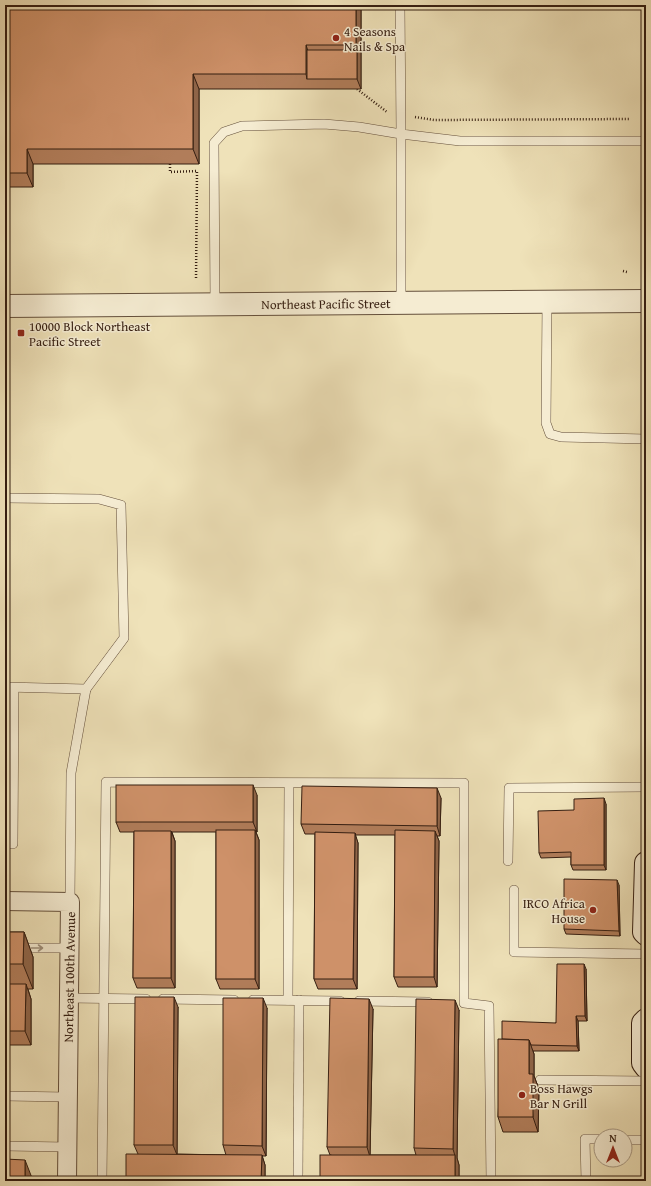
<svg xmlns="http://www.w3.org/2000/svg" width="651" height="1186" font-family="'Gentium Book Plus',serif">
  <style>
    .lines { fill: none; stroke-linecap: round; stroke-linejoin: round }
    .service-casing { stroke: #644f3b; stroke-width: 10 }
    .minor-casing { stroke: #644f3b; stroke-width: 20 }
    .tertiary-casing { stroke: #644f3b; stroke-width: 24 }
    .secondary-casing { stroke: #351e11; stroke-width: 24 }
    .path { stroke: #351e11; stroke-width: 2.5; stroke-dasharray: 1 2; stroke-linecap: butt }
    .service { stroke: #f5ecd2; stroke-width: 9 }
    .minor { stroke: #f5ecd2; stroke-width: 18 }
    .tertiary { stroke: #f5ecd2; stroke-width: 22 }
    .secondary { stroke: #f5ecd2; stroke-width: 22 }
    .wall { fill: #b17d5a; stroke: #351e11 }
    .shaded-wall { fill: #90664a; stroke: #351e11 }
    .building { fill: #ce9169; stroke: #351e11 }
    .oneway { stroke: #9f8f7b }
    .poi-dot { fill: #8f2418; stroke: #f5ecd2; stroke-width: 1.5 }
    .labels { text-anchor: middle; stroke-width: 3; stroke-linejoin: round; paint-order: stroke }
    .poi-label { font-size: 13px; fill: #351e11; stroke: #f5ecd2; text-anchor: start }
    .street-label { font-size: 13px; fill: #351e11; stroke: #f5ecd2 }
  </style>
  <rect width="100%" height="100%" fill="#efe2b9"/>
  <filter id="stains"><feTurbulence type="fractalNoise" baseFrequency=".005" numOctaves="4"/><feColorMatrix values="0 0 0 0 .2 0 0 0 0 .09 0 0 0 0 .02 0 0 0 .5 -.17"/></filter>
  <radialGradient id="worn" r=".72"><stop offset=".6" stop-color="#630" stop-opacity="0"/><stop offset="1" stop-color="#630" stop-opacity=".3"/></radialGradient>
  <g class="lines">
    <defs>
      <g id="service">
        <polyline points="400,5 401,134 460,141 646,141"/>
        <polyline points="547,302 546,423 550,434 561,437 646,439"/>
        <polyline points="215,305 214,143 224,132 242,126 324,124 359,127 401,134 401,303"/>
        <polyline points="5,498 99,499 121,505 124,638 86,689 5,687"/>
        <polyline points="5,844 13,844 14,688"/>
        <polyline points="508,861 509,788 646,787"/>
        <polyline points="514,890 514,952 646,954"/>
        <polyline points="70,902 71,773 86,689"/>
        <polyline points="5,948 69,948"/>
        <polyline points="69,998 146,999"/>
        <polyline points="163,999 234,1000"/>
        <polyline points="253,1000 340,1001"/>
        <polyline points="288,1000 289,784"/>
        <polyline points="359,1001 428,1002"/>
        <polyline points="540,1080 646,1081"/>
        <polyline points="5,1096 67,1097"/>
        <polyline points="625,1140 646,1140"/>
        <polyline points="5,1146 67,1147"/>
        <polyline points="102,1181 106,782 464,783 464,1003 489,1006 491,1181"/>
        <polyline points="298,1181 299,1000"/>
        <polyline points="586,1181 585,1139 601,1139"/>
      </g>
      <polyline id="minor" points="5,901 70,902 67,1181"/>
      <g id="tertiary">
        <path id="s1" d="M 5,306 L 646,301"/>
      </g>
      <g id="secondary">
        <polyline points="646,863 644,932 646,934"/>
        <polyline points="646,1020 643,1023 643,1063 646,1067"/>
      </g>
    </defs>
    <!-- service casing -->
    <use href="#service" class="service-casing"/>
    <!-- minor casing -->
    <use href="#minor" class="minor-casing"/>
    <!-- tertiary casing -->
    <use href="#tertiary" class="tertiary-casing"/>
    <!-- secondary casing -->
    <use href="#secondary" class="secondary-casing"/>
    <!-- path -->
    <g class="path">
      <polyline points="369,5 370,5"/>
      <polyline points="357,89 387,112"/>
      <polyline points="415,117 434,120 630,119"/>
      <polyline points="170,164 170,172 197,171 196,280"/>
      <polyline points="623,271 627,272"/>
    </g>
    <!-- service -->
    <use href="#service" class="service"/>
    <!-- minor -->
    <use href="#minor" class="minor"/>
    <!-- tertiary -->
    <use href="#tertiary" class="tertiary"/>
    <!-- secondary -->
    <use href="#secondary" class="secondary"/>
  </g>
  <!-- wall -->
  <g class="wall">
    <polygon points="5,5 361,5 361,89 199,89 199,164 33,164 33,187 5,187"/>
    <polygon points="257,795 257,832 256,832 259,840 259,989 220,989 216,979 216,832 172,832 175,841 175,988 137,988 133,978 134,832 120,832 116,822"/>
    <polygon points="441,798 440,836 437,836 439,841 437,987 398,987 394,977 395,835 355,835 358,843 357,989 318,989 314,979 315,834 305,834 301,824"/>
    <polygon points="606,804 606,870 573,870 571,865 571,857 541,858 539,853 574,810"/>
    <polygon points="619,885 620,936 566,934 564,929"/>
    <polygon points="5,932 24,932 33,957 33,989 28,989 31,999 31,1045 5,1045"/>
    <polygon points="586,969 587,1021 578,1021 579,1051 533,1051 534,1054 534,1076 539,1089 538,1132 503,1132 498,1117 502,1039 556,1023"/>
    <polygon points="178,1007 177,1154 226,1155 223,1145 267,1008 266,1156 262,1156 265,1165 265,1181 126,1181 138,1154 134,1145"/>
    <polygon points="373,1009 370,1155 416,1155 414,1148 459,1010 457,1158 459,1165 459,1181 330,1155 327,1147"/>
  </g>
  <!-- shaded-wall -->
  <g class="shaded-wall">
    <polygon points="356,5 361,5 361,89 357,79 357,50 356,45"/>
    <polygon points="306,45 311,60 307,79 306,74"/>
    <polygon points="193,74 199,89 199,164 193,149"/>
    <polygon points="27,149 33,164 33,187 27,173"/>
    <polygon points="253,785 257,795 257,832 253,822"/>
    <polygon points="437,788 441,798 440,836 437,826"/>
    <polygon points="604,798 606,804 606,870 604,865"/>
    <polygon points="255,830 259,840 259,989 255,979"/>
    <polygon points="171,831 175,841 175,988 171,978"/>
    <polygon points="435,831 439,841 437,987 434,977"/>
    <polygon points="355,833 358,843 357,989 353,979"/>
    <polygon points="617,880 619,885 620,936 619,931"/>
    <polygon points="24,932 33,957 33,989 23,964"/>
    <polygon points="584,964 586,969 587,1021 585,1016"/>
    <polygon points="26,984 31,999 31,1045 25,1031"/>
    <polygon points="174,997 178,1007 177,1155 173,1145"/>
    <polygon points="263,998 267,1008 266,1156 262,1146"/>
    <polygon points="369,999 373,1009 370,1157 367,1147"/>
    <polygon points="455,1000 459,1010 457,1158 459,1165 459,1181 455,1181 455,1156 453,1149"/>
    <polygon points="576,1016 578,1021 579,1051 577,1046"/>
    <polygon points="529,1040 534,1054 534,1076 539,1089 538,1132 533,1117 529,1074"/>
    <polygon points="262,1155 265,1165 265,1181 261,1181"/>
    <polygon points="25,1160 32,1178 32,1181 25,1181"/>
  </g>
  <!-- building -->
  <g class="building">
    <polygon points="5,5 356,5 356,45 306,45 306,74 193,74 193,149 27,149 27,173 5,173"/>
    <rect x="307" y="50" width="50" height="29"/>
    <rect x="116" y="785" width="137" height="37"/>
    <polygon points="302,786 437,788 437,826 301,824"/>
    <polygon points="604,798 604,865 571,865 571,852 539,853 538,811 574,810 574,799"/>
    <rect x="216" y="830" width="39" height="149"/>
    <polygon points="395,830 435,831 434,977 394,977"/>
    <polygon points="134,831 171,831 171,978 133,978"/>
    <polygon points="315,832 355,833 353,979 314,979"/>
    <polygon points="564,879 617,880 619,931 564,929"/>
    <polygon points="5,932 24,932 23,964 5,964"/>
    <polygon points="557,964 584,964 585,1016 576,1016 577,1046 531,1045 529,1040 502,1039 502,1021 556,1023"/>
    <polygon points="5,984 26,984 25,1031 5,1031"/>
    <polygon points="135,997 174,997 173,1145 134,1145"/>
    <polygon points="223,998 263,998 262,1146 223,1145"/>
    <polygon points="330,998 369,999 367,1147 327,1147"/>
    <polygon points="416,999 455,1000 453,1149 414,1148"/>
    <polygon points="498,1039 529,1040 529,1074 533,1074 533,1117 498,1117"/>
    <polygon points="126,1154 262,1155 261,1181 126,1181"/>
    <rect x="320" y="1155" width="135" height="26"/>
    <polygon points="5,1159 25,1160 25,1181 5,1181"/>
  </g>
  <!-- one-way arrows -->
  <defs><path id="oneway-shaft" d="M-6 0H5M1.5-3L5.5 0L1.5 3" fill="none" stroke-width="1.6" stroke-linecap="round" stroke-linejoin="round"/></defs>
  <use class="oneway" href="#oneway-shaft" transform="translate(37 948)"/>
  <!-- markers -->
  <g class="poi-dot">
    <circle cx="336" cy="38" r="4"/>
    <rect x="17" y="329" width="8" height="8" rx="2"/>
    <circle cx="593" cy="910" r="4"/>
    <circle cx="522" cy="1095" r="4"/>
  </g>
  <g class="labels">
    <!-- poi labels -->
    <g class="poi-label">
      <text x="344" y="36">4 Seasons<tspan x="344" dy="15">Nails &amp; Spa</tspan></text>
      <text x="29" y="331">10000 Block Northeast<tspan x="29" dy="15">Pacific Street</tspan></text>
      <text x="585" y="908" text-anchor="end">IRCO Africa<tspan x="585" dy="15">House</tspan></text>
      <text x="530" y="1093">Boss Hawgs<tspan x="530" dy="15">Bar N Grill</tspan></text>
    </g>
    <!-- street labels -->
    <g class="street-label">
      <text dy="5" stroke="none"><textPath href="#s1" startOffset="321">Northeast Pacific Street</textPath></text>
      <text transform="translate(69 977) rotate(-89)" y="5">Northeast 100th Avenue</text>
    </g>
  </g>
  <!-- margin -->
  <rect width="651" height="1186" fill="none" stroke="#efe2b9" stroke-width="20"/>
  <rect x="6" y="6" width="639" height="1174" fill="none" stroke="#351e11" stroke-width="2"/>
  <rect x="10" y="10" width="631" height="1166" fill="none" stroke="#351e11"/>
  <!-- north arrow -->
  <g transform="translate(613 1148)"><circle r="19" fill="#f5ecd2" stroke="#a89a85"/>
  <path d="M0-3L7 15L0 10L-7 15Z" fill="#8f2418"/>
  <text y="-6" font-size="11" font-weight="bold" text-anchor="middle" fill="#351e11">N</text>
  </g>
  <rect width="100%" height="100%" filter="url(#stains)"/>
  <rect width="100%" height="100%" fill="url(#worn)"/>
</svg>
